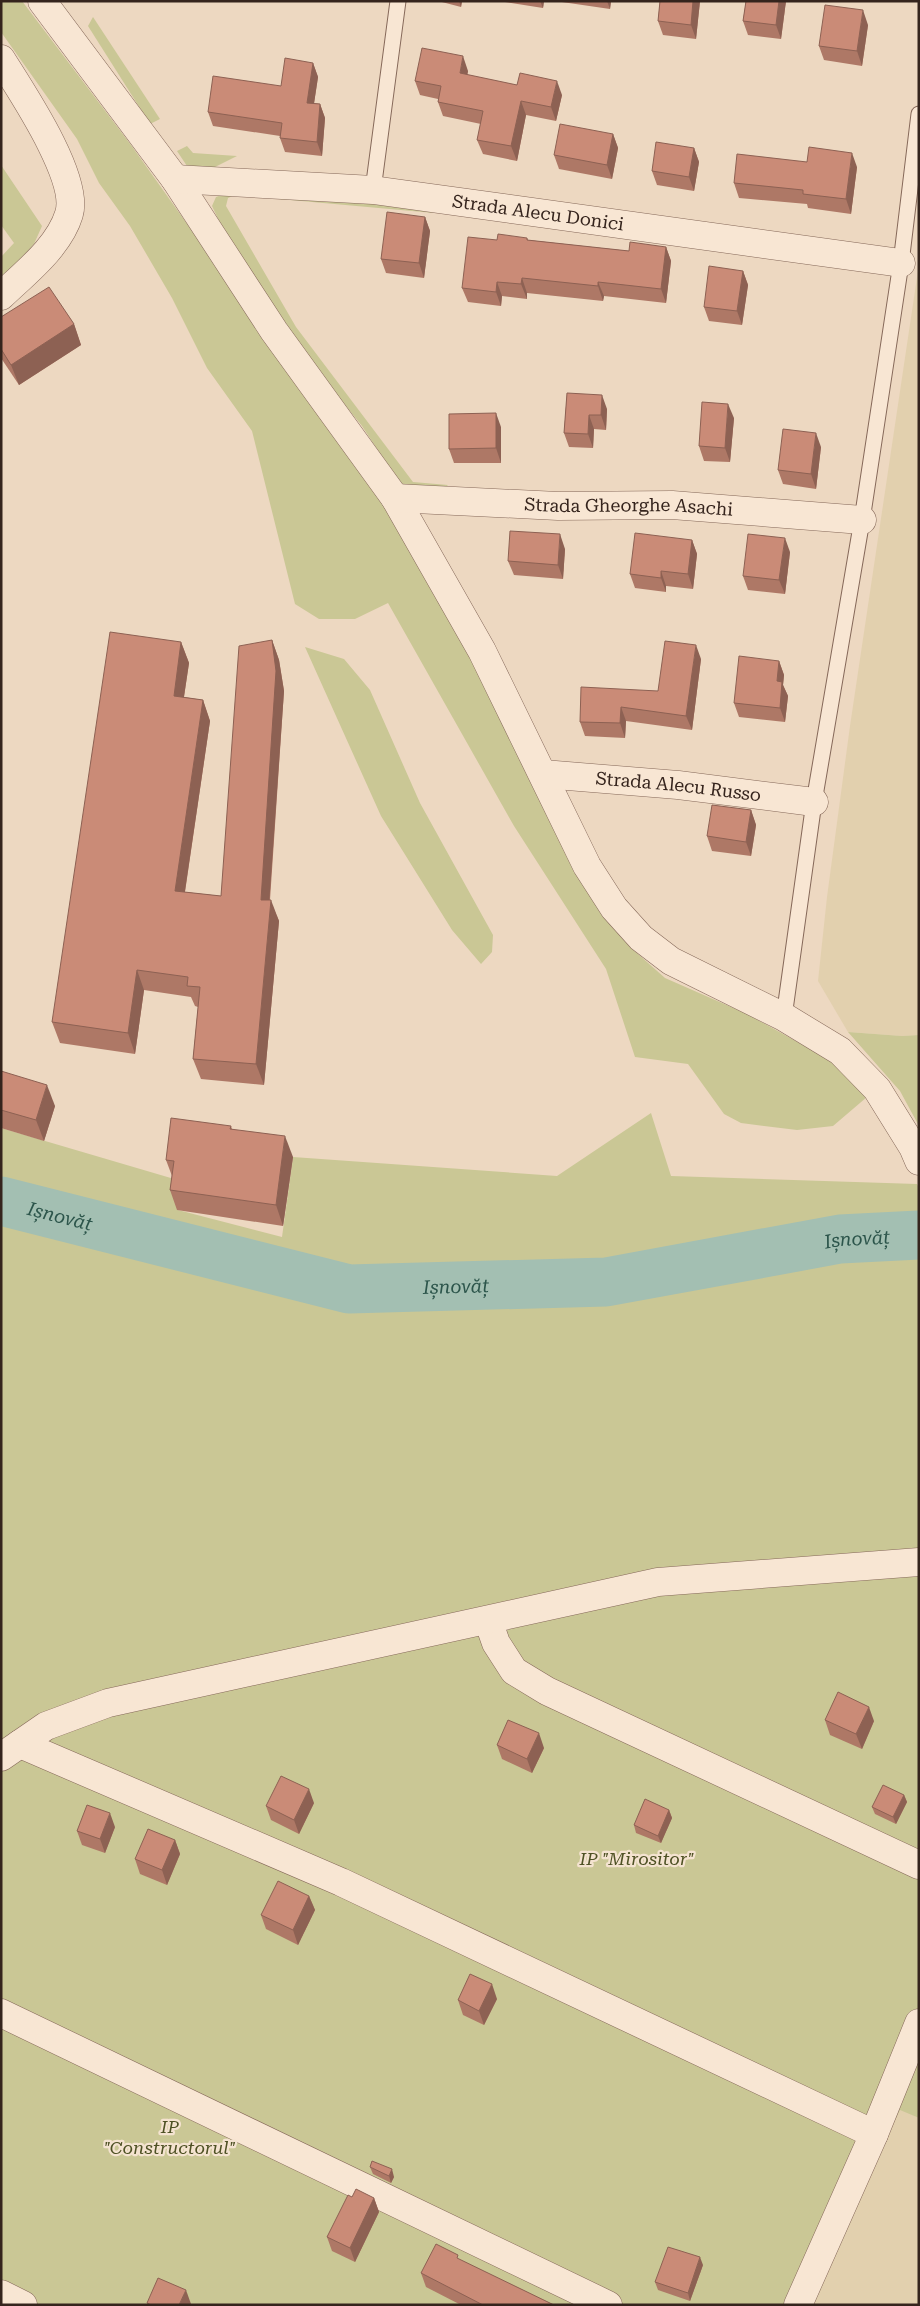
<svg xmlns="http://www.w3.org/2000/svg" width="920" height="2306" font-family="'Roboto Serif',serif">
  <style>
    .farmland { fill: #e2d0ae }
    .green { fill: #cac795 }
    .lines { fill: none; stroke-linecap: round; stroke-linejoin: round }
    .river { stroke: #a3bfb2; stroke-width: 49 }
    .service-casing { stroke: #856859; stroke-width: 17 }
    .minor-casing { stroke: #856859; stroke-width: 29 }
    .service { stroke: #f8e6d3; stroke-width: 15 }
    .minor { stroke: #f8e6d3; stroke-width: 28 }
    .wall { fill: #ae7866 }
    .shaded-wall { fill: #8d6153 }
    .building { fill: #ca8b77; stroke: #8d6153 }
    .labels { text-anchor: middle; stroke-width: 4.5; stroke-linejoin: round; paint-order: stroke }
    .street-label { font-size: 18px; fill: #35241d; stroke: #f4e3d0 }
    .park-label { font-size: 18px; font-style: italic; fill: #4e5124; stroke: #f4e3d0 }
    .water-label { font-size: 19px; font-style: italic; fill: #2c554b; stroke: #f4e3d0 }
  </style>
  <rect width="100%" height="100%" fill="#edd8c1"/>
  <!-- farmland -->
  <g class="farmland">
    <polygon points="919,264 919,1035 902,1036 848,1032 818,981 827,897 850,726"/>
    <polygon points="900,2109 919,2118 919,2305 806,2305"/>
  </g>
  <!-- green -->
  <g class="green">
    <polygon points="1,1 22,1 131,145 355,460 425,569 602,912 629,946 665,978 747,1014 835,1063 867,1097 833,1126 797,1130 741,1123 724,1114 688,1064 635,1057 606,969 514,826 388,603 355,619 319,619 295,604 252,431 207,368 172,298 130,226 99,183 77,139 1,32"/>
    <polygon points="93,17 160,119 150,124 88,26"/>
    <polygon points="187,146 193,153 237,156 211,169 187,166 177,151"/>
    <polygon points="1,165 42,226 34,244 1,281 1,257 14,243 1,225"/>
    <polygon points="235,190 397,202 434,213 235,195 228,198 226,206 296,327 413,482 448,485 440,492 414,490 398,481 362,426 328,384 239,263 212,206 216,197"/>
    <polygon points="305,647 344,659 370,690 420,803 493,935 492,952 481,964 452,930 381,816"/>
    <polygon points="848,1032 902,1036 919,1035 919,1126 900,1091"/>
    <polygon points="651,1113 671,1176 917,1184 919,1188 919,2118 900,2110 806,2305 1,2305 1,1128 181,1181 178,1210 282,1237 293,1157 557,1176"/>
  </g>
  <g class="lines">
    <!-- river -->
    <path class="river" id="s1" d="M 1,1201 L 349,1289 L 606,1282 L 840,1239 L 919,1235"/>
    <defs>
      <g id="service">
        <polyline points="373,190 398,1"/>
        <polyline points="784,1017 814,802 862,520 901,263 919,114"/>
      </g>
      <g id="minor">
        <polyline points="42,1 175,179 274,331 395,498 482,651 587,866 614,908 641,938 671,961 784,1017 840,1051 877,1089 913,1147 919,1161"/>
        <path d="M 1,59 C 21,91 80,178 69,214 C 59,247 25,273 1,296"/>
        <path id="s2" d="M 175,179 L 373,190 L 901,263"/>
        <path id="s3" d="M 395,498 L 558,506 L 672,505 L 862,520"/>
        <path id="s4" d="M 543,774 L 678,785 L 814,802"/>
        <polyline points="488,1620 496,1643 514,1671 547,1691 919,1865"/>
        <polyline points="20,1744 341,1882 874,2134"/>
        <polyline points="1,1757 46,1726 108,1703 658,1582 919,1562"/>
        <polyline points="1,2013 608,2305"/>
        <polyline points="1,2294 23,2305"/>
        <polyline points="798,2305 874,2134 919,2023"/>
      </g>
    </defs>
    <!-- service casing -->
    <use href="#service" class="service-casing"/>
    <!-- minor casing -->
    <use href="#minor" class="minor-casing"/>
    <!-- service -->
    <use href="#service" class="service"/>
    <!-- minor -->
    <use href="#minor" class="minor"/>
  </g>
  <!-- wall -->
  <g class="wall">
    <polygon points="438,1 462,1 461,7"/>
    <polygon points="505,1 544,1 543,8 505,2"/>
    <polygon points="555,1 611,1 610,9"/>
    <polygon points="660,1 700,1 696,39 663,35 658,21"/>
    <polygon points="746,1 786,1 781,39 748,35 743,21"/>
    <polygon points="868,25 862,66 824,60 819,46"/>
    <polygon points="313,63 318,77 314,103 320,104 325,118 322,156 285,152 280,138 280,136 213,126 208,112 281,86"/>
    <polygon points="468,71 467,75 562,95 556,121 526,115 517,161 483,154 477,140 481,124 443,116 438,102 438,99 420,95 415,81"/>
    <polygon points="613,134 618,148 612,179 559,169 554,155"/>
    <polygon points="694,148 699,162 694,191 657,185 652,171"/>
    <polygon points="857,167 851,214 808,208 807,204 739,198 734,183"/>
    <polygon points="425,217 430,231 424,278 386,273 381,259"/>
    <polygon points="527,238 528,240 629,251 666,247 671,261 666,303 604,296 603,301 527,293 527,299 502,296 501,306 468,302 462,288 497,240"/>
    <polygon points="743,271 748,285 742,325 709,321 704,307"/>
    <polygon points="1,317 74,324 81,345 19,385 1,358"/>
    <polygon points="567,393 607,409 606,430 594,429 593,448 569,447 564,433"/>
    <polygon points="734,418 730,462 704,461 699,446"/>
    <polygon points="501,427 501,463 454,463 449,449"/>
    <polygon points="821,447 816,489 783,484 778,470"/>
    <polygon points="692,540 697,554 693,589 666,586 666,592 635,588 630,574"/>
    <polygon points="565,549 563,579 514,575 508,561"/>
    <polygon points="790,552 785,594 748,590 743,576"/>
    <polygon points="272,640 279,660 284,691 270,900 279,921 264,1085 201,1079 193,1059 198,1007 195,1006 191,997 144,990 135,1054 60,1043 52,1022 181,642 189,663 184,697 203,700 210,721 185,892 221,896"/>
    <polygon points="701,659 692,730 626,721 625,738 585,736 580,722 658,691"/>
    <polygon points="779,661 784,675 783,685 788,696 785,722 739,717 734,703"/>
    <polygon points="751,810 756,825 751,856 712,851 707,836"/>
    <polygon points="1,1071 55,1106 44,1141 1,1128"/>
    <polygon points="231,1126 232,1129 293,1157 283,1226 177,1210 170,1190 172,1176 166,1160"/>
    <polygon points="825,1720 874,1721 862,1749 830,1735"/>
    <polygon points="497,1745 544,1748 532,1773 502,1759"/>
    <polygon points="904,1795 907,1802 896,1824 875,1814 872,1807"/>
    <polygon points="314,1803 299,1834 271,1820 266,1806"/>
    <polygon points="669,1810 672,1818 661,1843 636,1833 634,1825"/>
    <polygon points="115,1827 105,1853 82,1845 77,1831"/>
    <polygon points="175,1840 180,1854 167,1885 140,1874 135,1859"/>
    <polygon points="309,1896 315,1910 298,1945 266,1929 261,1915"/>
    <polygon points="497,1999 484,2025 463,2015 458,2000"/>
    <polygon points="370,2167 394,2177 391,2183 373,2174"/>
    <polygon points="352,2197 374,2198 379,2212 355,2262 332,2251 327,2237"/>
    <polygon points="460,2260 554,2305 461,2305 426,2287 421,2273"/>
    <polygon points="703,2265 690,2301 658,2290 655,2282"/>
  </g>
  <!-- shaded-wall -->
  <g class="shaded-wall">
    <polygon points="459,1 462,1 461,7"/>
    <polygon points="540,1 544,1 543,8"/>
    <polygon points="607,1 611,1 610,9"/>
    <polygon points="693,1 700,1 696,39 691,25"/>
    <polygon points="779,1 786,1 781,39 776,25"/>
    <polygon points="863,10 868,25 862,66 857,51"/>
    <polygon points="463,56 468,71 465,87 460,73"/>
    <polygon points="313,63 318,77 312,117 307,103"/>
    <polygon points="557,81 562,95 556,121 551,107"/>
    <polygon points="521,101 526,115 517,161 511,146"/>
    <polygon points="320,104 325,118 322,156 317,142"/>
    <polygon points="613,134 618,148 612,179 607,165"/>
    <polygon points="694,148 699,162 694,191 689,177"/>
    <polygon points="852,153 857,167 851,214 846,199"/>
    <polygon points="425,217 430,231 424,278 419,263"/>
    <polygon points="666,247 671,261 666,303 661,289"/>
    <polygon points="743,271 748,285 742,325 737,311"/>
    <polygon points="522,278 527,293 527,299 521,284"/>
    <polygon points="497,282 502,296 501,306 496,292"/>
    <polygon points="598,282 604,296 603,301 598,286"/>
    <polygon points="74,324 81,345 19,385 11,365"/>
    <polygon points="602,395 607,409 606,430 601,415"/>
    <polygon points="728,404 734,418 730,462 725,448"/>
    <polygon points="496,413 501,427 501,463 496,448"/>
    <polygon points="589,415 594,429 593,448 588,434"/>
    <polygon points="816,433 821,447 816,489 811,474"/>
    <polygon points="560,534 565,549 563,579 558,565"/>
    <polygon points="785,538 790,552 785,594 779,580"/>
    <polygon points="692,540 697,554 693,589 688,574"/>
    <polygon points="661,571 666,586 666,592 661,578"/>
    <polygon points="272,640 279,660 284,691 268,920 261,900"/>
    <polygon points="181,642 189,663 181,716 174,696"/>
    <polygon points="696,645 701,659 692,730 686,716"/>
    <polygon points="779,661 784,675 783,685 788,696 785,722 780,708 777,681"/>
    <polygon points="203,700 210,721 182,911 175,891"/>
    <polygon points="621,707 626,721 625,738 620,723"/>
    <polygon points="751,810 756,825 751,856 746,842"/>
    <polygon points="271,900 279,921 264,1085 256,1064"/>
    <polygon points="137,970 144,990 135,1054 128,1033"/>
    <polygon points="47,1085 55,1106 44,1141 36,1120"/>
    <polygon points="285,1136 293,1157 283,1226 276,1205"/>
    <polygon points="869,1707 874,1721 862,1749 856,1734"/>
    <polygon points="539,1733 544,1748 532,1773 527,1759"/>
    <polygon points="309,1789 314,1803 299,1834 294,1820"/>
    <polygon points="904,1795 907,1802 896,1824 893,1817"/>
    <polygon points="669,1810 672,1818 661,1843 658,1836"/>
    <polygon points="110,1813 115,1827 105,1853 100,1839"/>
    <polygon points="175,1840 180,1854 167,1885 162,1870"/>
    <polygon points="309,1896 315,1910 298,1945 293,1930"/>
    <polygon points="492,1984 497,1999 484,2025 479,2011"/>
    <polygon points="392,2169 394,2177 391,2183 389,2176"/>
    <polygon points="374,2198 379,2212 355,2262 350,2248"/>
    <polygon points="700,2257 703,2265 690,2301 688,2293"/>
    <polygon points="186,2290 191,2304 190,2305 179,2305"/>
  </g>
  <!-- building -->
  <g class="building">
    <polygon points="660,1 693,1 691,25 658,21"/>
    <polygon points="746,1 779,1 776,25 743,21"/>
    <polygon points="825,5 863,10 857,51 819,46"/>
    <polygon points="422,48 463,56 460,73 517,85 520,73 557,81 551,107 521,101 511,146 477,140 483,111 438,102 441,86 415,81"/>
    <polygon points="285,58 313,63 307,103 320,104 317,142 280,138 282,123 208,112 213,76 281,86"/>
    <polygon points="560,124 613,134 607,165 554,155"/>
    <polygon points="656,142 694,148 689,177 652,171"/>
    <polygon points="809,147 852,153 846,199 803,194 803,190 734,183 737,154 807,162"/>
    <polygon points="387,212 425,217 419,263 381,259"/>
    <polygon points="498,234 527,238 527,240 629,251 630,242 666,247 661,289 598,282 598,286 522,278 521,284 497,282 496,292 462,288 468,237 497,240"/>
    <polygon points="709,266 743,271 737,311 704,307"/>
    <polygon points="49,287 74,324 11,365 1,349 1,317"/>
    <polygon points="567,393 602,395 601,415 589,415 588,434 564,433"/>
    <polygon points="702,402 728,404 725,448 699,446"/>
    <polygon points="496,413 496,448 449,449 449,414"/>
    <polygon points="783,429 816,433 811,474 778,470"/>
    <polygon points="510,531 560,534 558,565 508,561"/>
    <polygon points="635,533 692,540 688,574 661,571 661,578 630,574"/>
    <polygon points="748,534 785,538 779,580 743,576"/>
    <polygon points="110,632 181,642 174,696 203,700 175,891 221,896 239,646 272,640 276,671 261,900 271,900 256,1064 193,1059 200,987 187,986 188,977 137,970 128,1033 52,1022"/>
    <polygon points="665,641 696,645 686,716 621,707 620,723 580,722 581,687 658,691"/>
    <polygon points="739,656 779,661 777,681 782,682 780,708 734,703"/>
    <polygon points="712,805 751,810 746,842 707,836"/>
    <polygon points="1,1071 47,1085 36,1120 1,1110"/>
    <polygon points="171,1118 231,1126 230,1129 285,1136 276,1205 170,1190 174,1161 166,1160"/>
    <polygon points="838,1692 869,1707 856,1734 825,1720"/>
    <polygon points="508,1720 539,1733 527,1759 497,1745"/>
    <polygon points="281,1776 309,1789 294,1820 266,1806"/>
    <polygon points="883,1785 904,1795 893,1817 872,1807"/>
    <polygon points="645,1799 669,1810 658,1836 634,1825"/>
    <polygon points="87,1805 110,1813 100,1839 77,1831"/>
    <polygon points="148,1829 175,1840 162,1870 135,1859"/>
    <polygon points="278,1881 309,1896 293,1930 261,1915"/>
    <polygon points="470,1974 492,1984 479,2011 458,2000"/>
    <polygon points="372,2161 392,2169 389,2176 370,2167"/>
    <polygon points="356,2189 374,2198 350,2248 327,2237 348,2195 352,2197"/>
    <polygon points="436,2244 458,2255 457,2258 554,2305 483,2305 421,2273"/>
    <polygon points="668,2247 700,2257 688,2293 655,2282"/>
    <polygon points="158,2278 186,2290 179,2305 151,2305 147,2303"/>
  </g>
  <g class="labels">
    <!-- street labels -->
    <g class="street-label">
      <text dy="6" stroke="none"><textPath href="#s2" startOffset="365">Strada Alecu Donici</textPath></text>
      <text dy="6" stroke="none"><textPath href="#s3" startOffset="234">Strada Gheorghe Asachi</textPath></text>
      <text dy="6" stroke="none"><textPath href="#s4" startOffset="136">Strada Alecu Russo</textPath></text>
    </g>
    <!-- park labels -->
    <g class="park-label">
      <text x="637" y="1865">IP "Mirositor"</text>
      <text x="170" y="2133">IP<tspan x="170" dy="21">"Constructorul"</tspan></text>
    </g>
    <!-- water labels -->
    <g class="water-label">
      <text dy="7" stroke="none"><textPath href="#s1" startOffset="61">Ișnovăț</textPath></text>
      <text dy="7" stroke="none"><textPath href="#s1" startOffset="871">Ișnovăț</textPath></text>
      <text dy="7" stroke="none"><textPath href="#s1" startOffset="466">Ișnovăț</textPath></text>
    </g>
  </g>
  <!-- border -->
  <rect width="920" height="2306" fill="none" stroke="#35241d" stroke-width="5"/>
</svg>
